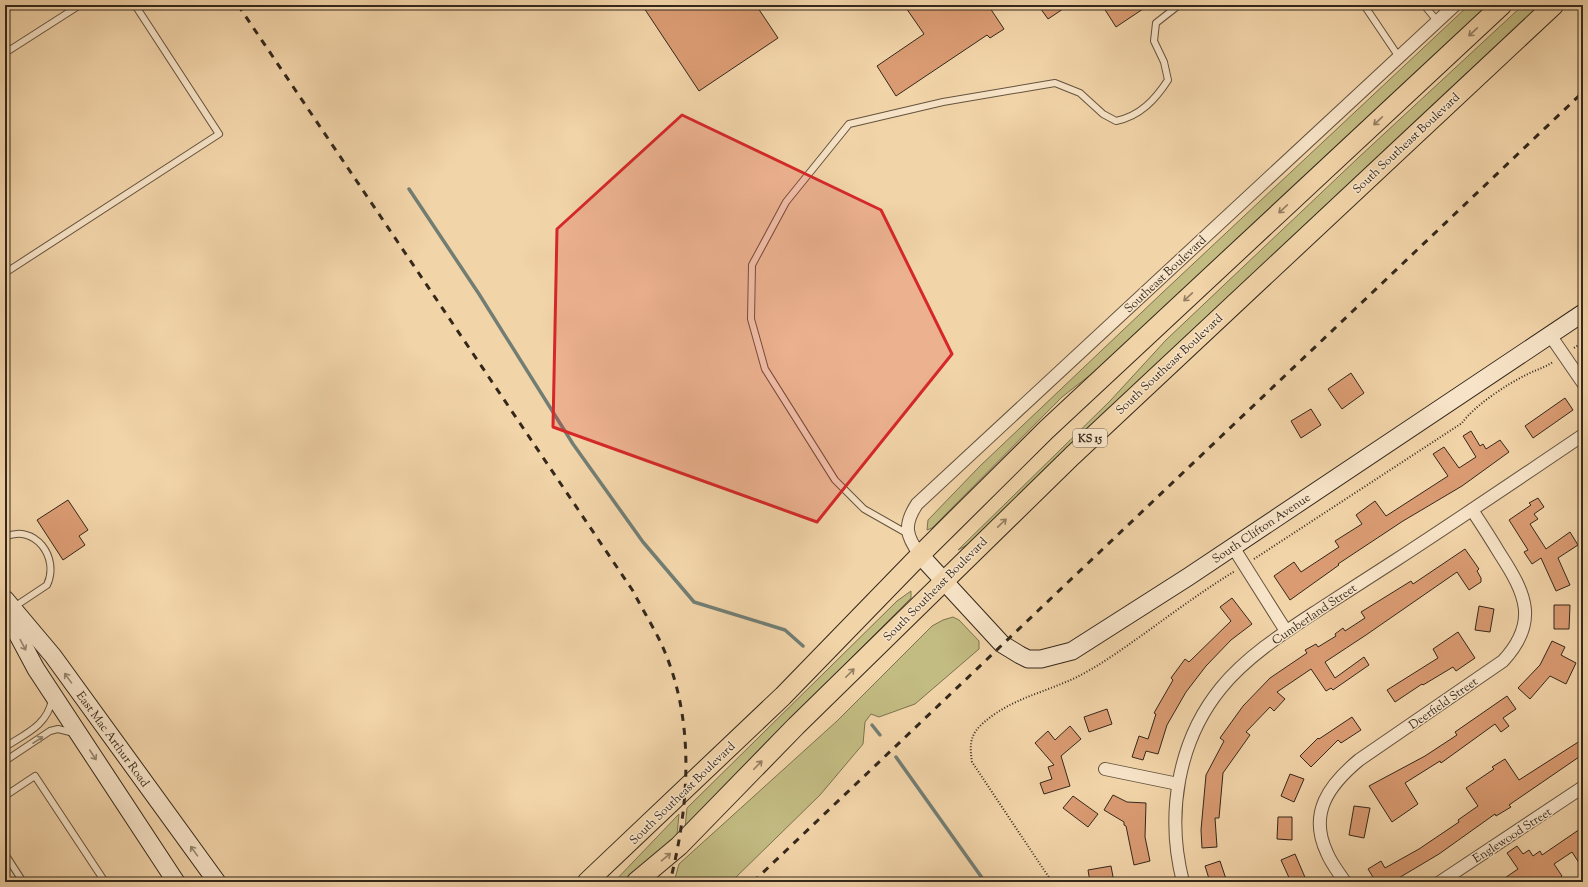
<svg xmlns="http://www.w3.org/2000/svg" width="1588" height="887" font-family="'Sorts Mill Goudy',serif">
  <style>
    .green { fill: #c2bb82; stroke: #7b724e }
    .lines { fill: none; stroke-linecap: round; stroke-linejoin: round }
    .stream { stroke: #727e74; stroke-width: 3.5 }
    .building { fill: #da9b72; stroke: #34281b }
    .lane-casing { stroke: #64533e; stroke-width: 8 }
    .street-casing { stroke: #64533e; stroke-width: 14 }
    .secondary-casing { stroke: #34281b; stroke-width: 19 }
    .primary-casing { stroke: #34281b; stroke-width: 21 }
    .path { stroke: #34281b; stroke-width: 2; stroke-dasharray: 1 2; stroke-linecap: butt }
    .lane { stroke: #f7e3c7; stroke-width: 6 }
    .street { stroke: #f7e3c7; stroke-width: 12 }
    .secondary { stroke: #f7e3c7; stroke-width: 17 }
    .primary { stroke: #f2d4a9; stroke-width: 19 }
    .rail { stroke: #34281b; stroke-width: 3; stroke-dasharray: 7 7; stroke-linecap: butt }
    .oneway { stroke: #937e62 }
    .oneway2 { stroke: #968671 }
    .marked { fill: #d62828; fill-opacity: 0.2; stroke: #d62828; stroke-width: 3; stroke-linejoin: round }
    .labels { text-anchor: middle; stroke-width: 3; stroke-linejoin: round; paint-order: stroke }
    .shield { fill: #f7e3c7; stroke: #6e604f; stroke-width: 1 }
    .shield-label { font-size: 11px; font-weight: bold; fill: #34281b }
    .street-label { font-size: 12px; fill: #34281b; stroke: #f7e3c7 }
  </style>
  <rect width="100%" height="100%" fill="#f2d4a9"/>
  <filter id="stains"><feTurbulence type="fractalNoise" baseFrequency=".005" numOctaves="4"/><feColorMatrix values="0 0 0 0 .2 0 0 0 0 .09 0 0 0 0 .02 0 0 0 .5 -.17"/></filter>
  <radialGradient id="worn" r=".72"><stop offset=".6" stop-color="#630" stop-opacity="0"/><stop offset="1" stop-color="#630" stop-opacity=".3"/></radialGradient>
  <!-- green -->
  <g class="green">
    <polygon points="1469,5 1489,5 1099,368 1062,397 932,528 927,530 928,520 980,466 1161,294"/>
    <polygon points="1523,5 1544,5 976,540 958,550 1110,401 1166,340 1358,158"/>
    <polygon points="911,591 911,598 783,726 685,828 687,808 897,601"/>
    <polygon points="953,617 959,620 979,641 979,649 915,704 879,717 871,714 865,722 863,744 820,795 731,882 674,882 679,864 837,721 932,626 943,620"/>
    <polygon points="679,814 677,835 626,882 614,882"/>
  </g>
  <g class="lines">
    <!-- stream -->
    <g class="stream">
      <polyline points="409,189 479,294 573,444 643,542 694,602 785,630 803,646"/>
      <polyline points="872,725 880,735"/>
      <polyline points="896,757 985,882"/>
    </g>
  </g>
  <!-- building -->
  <g class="building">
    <polygon points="642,5 756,5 778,38 699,91"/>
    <polygon points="904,5 988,5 1004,29 990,38 987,35 896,96 877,66 924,34"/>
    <polygon points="1038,5 1069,5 1048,19"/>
    <polygon points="1102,5 1149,5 1116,27"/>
    <polygon points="1351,373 1364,393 1342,409 1328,389"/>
    <polygon points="1565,398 1573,410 1533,438 1525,426"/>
    <polygon points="1311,409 1321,425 1301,438 1291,421"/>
    <polygon points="1471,431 1480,446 1483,444 1486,449 1500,440 1509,452 1462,486 1403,521 1338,564 1339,565 1290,600 1274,576 1294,562 1301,572 1339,547 1335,541 1362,524 1356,515 1375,501 1386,516 1448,476 1433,454 1444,447 1459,468 1476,457 1463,436"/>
    <polygon points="1538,498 1544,507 1534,514 1538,519 1530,524 1546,549 1570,532 1578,545 1558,558 1570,585 1556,591 1541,558 1532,564 1524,552 1528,550 1509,520 1531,505 1529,503"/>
    <polygon points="68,500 88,530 79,536 85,545 63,560 37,520"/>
    <polygon points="1465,549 1479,569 1477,571 1481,578 1481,582 1469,590 1457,572 1366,635 1325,662 1335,678 1364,657 1369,665 1333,690 1331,688 1326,691 1311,669 1277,692 1285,699 1274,711 1270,707 1246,732 1250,735 1223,773 1219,818 1215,818 1217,847 1202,848 1201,830 1206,775 1224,741 1220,738 1243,706 1270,678 1307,653 1305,650 1316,644 1318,647 1336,636 1335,634 1343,628 1345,631 1365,618 1361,612 1411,581 1413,584"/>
    <polygon points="1232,598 1252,624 1231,640 1206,666 1186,692 1167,725 1158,754 1146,751 1143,760 1132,757 1139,736 1148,739 1156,714 1154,713 1173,680 1171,678 1185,659 1189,662 1231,621 1220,607"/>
    <polygon points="1554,605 1570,605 1569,629 1554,629"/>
    <polygon points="1479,606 1494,609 1490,632 1475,630"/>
    <polygon points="1458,632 1475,658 1456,671 1453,667 1423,685 1422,684 1395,702 1387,690 1438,658 1433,649"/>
    <polygon points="1552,641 1565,647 1561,655 1576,663 1566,684 1550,676 1530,699 1518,688 1540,665"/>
    <polygon points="1507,696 1516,709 1503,718 1509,726 1501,732 1495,724 1441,763 1440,761 1405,783 1418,804 1392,822 1369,786 1425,756 1457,735 1455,732"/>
    <polygon points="1107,709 1112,724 1089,732 1084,717"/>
    <polygon points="1352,717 1361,730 1341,743 1338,740 1311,767 1300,756 1318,738 1319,739"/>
    <polygon points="1070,726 1081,739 1061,756 1070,786 1044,794 1040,783 1052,779 1048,767 1054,765 1035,743 1048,731 1055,740"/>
    <polygon points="1583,739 1583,763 1579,757 1509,805 1511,807 1496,816 1495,814 1439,854 1392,882 1376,882 1368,869 1381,861 1385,868 1419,849 1459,822 1458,820 1478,806 1466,788 1494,769 1492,767 1505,759 1519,780"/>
    <polygon points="1290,774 1304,779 1294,802 1281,796"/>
    <polygon points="1113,795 1127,802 1146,803 1145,837 1150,861 1134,865 1126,826 1124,825 1124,822 1104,810"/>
    <polygon points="1073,796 1098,814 1088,827 1063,808"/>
    <polygon points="1354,806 1370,808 1364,838 1349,835"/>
    <polygon points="1278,817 1292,817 1292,840 1277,839"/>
    <polygon points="1583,827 1583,869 1572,852 1554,864 1562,876 1561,877 1564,882 1499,882 1518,869 1507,853 1517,846 1523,854 1529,850 1533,856 1540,851 1542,855"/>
    <polygon points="1295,854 1307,882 1291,882 1281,860"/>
    <polygon points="1220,861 1227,882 1210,882 1205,866"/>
    <polygon points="1111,866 1114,882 1090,882 1088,870"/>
  </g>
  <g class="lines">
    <defs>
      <g id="lane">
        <polyline points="1364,5 1399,57"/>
        <polyline points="1424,5 1438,22"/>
        <polyline points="5,53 80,5"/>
        <polyline points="5,273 219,134 135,5"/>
        <path d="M 908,534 L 864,509 L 835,480 L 765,369 L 751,319 L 752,265 L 786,202 L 849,124 L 943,102 L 1055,83 L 1080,93 L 1103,114 L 1116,121 C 1140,116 1155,100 1168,80 L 1164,62 L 1154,41 L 1156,23 L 1179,5"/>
        <path d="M 5,537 C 35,523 60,558 47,585 L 14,607"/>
        <path d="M 5,747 C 25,734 48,725 52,699"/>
        <polyline points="5,761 50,731 58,729 74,733"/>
        <polyline points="5,796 35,776 105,882"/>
        <polyline points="5,854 23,882"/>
      </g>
      <g id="street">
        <polyline points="1550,335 1583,383"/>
        <polyline points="1233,547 1286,631"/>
        <path d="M 920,555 C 906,536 903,525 917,504 L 1455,5"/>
        <polyline points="1105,769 1178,784"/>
        <path d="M 1183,882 C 1166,816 1177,742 1221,688 C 1247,656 1285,632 1320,609 C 1345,593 1371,576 1396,560 C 1459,519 1521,477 1583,435"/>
        <path d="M 1345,882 C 1339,873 1331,863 1327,853 C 1308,813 1329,785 1359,760 L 1503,661 C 1539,622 1526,594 1500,554 C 1491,539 1482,525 1472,510"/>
        <polyline points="1440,882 1583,787"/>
      </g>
      <g id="secondary">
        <polyline points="920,555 1002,644 1020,655 1028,659 1041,659 1072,651 1188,577 1583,313"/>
        <polyline points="5,599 53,656 217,882"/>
        <polyline points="5,611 36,669 176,882"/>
      </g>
      <g id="primary">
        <polyline points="587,882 783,696 920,555 1046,430 1502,5"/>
        <polyline points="636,882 679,846 796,726 1072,456 1554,5"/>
      </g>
    </defs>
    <!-- lane casing -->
    <use href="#lane" class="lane-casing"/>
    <!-- street casing -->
    <use href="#street" class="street-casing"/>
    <!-- secondary casing -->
    <use href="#secondary" class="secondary-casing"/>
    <!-- primary casing -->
    <use href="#primary" class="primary-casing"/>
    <!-- path -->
    <g class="path">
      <polyline points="1574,348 1583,342"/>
      <path d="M 1254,559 L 1462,423 C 1474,406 1507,384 1526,375 C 1535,370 1544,368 1553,362"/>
      <path d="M 1052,882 L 972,762 C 970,748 969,737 980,726 C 1008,699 1044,693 1077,677 C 1095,668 1114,655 1131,643 C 1165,619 1199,593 1235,571"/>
    </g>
    <!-- lane -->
    <use href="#lane" class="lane"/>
    <!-- street -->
    <use href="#street" class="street"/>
    <!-- secondary -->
    <use href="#secondary" class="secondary"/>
    <!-- primary -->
    <use href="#primary" class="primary"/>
    <!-- rail -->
    <g class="rail">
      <path d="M 238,5 L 633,591 C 641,607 651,623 659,639 C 696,715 690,803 670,882"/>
      <polyline points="753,882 1583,92"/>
    </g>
  </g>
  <!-- one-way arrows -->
  <defs><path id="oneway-shaft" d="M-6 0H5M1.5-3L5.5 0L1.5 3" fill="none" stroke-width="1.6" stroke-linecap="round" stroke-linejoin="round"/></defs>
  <g class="oneway">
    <use href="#oneway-shaft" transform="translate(1473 32) rotate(137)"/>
    <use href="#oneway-shaft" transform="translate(1378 121) rotate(137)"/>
    <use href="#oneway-shaft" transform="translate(1283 209) rotate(137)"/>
    <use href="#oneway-shaft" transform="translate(1188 297) rotate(137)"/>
    <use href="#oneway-shaft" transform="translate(1002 523) rotate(-44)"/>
    <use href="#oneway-shaft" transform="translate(850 673) rotate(-45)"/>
    <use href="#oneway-shaft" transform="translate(758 765) rotate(-46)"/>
    <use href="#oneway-shaft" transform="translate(666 857) rotate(-40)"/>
  </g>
  <g class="oneway2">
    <use href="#oneway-shaft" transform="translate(23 645) rotate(62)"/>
    <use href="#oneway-shaft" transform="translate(68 678) rotate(-126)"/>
    <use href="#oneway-shaft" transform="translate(38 740) rotate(-33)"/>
    <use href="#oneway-shaft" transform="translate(93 755) rotate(57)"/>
    <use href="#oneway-shaft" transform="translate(194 851) rotate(-126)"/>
  </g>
  <!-- marked area -->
  <path class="marked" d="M 682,115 L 881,210 L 952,354 L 817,522 L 553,427 L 557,229 Z"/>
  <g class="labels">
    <!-- shield labels -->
    <rect class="shield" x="1073" y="429" width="34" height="18" rx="3"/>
    <g class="shield-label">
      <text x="1090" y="442">KS 15</text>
    </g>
    <!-- street labels -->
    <g class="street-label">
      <text transform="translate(1406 143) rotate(-43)" y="4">South Southeast Boulevard</text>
      <text transform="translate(1165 274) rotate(-43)" y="4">Southeast Boulevard</text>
      <text transform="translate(1169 364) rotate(-43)" y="4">South Southeast Boulevard</text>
      <text transform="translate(1261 528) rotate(-34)" y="4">South Clifton Avenue</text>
      <text transform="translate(935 589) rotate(-45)" y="4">South Southeast Boulevard</text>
      <text transform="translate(1314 614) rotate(-34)" y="4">Cumberland Street</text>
      <text transform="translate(1443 703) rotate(-35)" y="4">Deerfield Street</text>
      <text transform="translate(113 739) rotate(54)" y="4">East Mac Arthur Road</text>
      <text transform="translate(682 793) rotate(-44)" y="4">South Southeast Boulevard</text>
      <text transform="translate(1512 835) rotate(-33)" y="4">Englewood Street</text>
    </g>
  </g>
  <!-- margin -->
  <rect width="1588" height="887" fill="none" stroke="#f2d4a9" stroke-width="20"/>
  <rect x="6" y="6" width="1576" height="875" fill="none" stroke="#34281b" stroke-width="2"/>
  <rect x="10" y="10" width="1568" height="867" fill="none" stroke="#34281b"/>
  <rect width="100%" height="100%" filter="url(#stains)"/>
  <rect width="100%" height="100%" fill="url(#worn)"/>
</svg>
